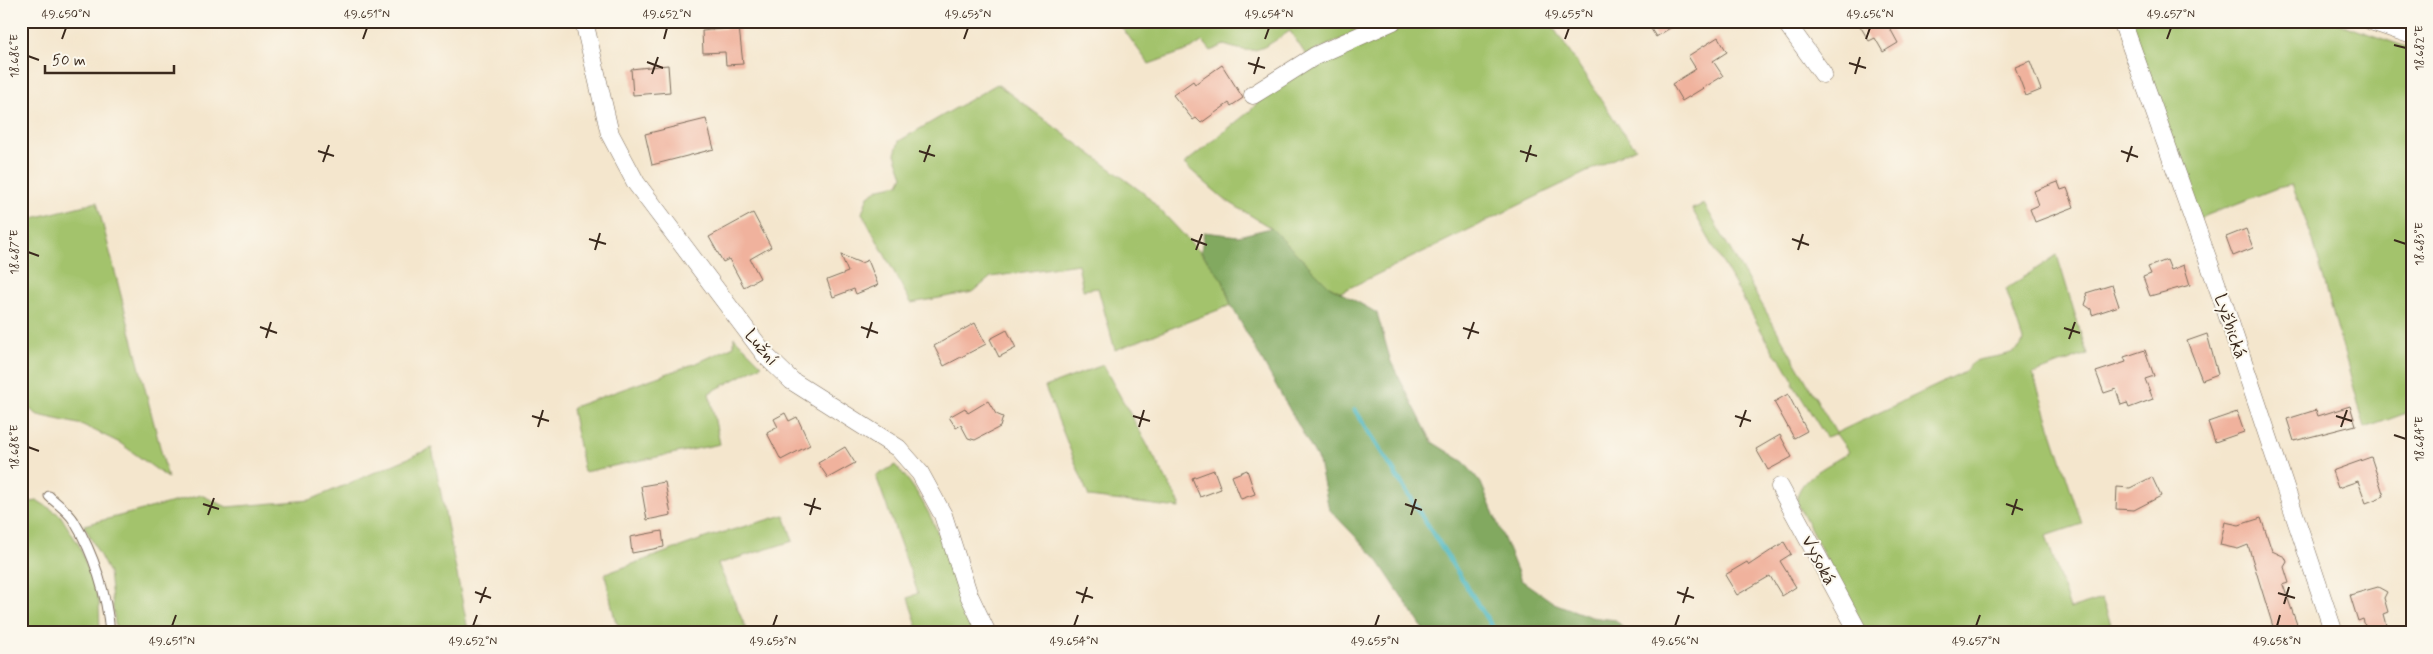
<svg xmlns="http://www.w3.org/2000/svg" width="2433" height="654" font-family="Mynerve,sans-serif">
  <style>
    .green { fill: #a3c36c; stroke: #6f7645 }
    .forest { fill: #82a960; stroke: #5e6a3f }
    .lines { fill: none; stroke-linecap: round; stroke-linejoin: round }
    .stream { stroke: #46b5be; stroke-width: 5 }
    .building { fill: #f0b29d }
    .lane-casing { stroke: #7c6c5b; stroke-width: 11 }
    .street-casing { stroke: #7c6c5b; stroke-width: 19 }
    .lane { stroke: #fff; stroke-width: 9 }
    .street { stroke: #fff; stroke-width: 18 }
    .ticks { fill: none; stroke: #3b2a1e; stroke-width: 2 }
    .labels { text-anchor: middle; stroke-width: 4; stroke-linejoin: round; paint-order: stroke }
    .street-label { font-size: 18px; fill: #3b2a1e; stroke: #fbf7ec }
    .neatline { fill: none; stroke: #3b2a1e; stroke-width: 2 }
    .ticks-label { font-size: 12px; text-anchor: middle; fill: #3b2a1e }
  </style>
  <rect width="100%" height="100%" fill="#fbf7ec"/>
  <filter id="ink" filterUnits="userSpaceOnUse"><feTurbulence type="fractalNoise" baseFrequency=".02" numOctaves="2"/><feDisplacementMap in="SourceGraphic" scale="10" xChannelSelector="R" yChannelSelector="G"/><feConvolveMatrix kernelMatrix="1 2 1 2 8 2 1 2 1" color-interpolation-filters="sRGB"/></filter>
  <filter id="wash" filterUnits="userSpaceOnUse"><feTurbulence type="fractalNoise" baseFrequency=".0096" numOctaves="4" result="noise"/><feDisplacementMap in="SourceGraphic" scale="20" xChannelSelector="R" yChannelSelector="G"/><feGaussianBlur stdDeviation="1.12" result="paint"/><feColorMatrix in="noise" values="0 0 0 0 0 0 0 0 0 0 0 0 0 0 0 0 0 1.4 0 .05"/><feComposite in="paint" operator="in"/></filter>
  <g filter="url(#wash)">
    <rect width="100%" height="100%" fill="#f4e6cd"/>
    <!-- green -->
    <g class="green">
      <path d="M 1117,21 L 1382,21 L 1306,55 L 1290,31 C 1261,49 1258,56 1224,45 L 1211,51 L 1203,41 L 1191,49 L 1149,64 Z"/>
      <polygon points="1407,21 1549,21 1622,131 1636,148 1341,292 1329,286 1271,228 1224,199 1184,164 1250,111 1258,102 1314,64"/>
      <polygon points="2129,21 2332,21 2412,49 2412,411 2365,428 2312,237 2292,185 2277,188 2200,218"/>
      <polygon points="997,84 1146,195 1215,268 1223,281 1231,305 1115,350 1098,288 1083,290 1078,264 991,277 973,292 911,303 862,213 868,196 880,188 899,184 903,176 895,154 899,141"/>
      <polygon points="97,202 168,478 120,443 83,425 38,415 21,403 21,221"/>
      <path d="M 1704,204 L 1836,433 L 1963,373 C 1967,369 1972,362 1978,360 C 1991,356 2021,357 2023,340 L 2006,289 L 2057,255 L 2087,354 L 2033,374 L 2082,524 L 2046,536 L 2070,609 L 2102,599 L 2111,624 L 2098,629 L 2099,633 L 1864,633 L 1797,502 C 1796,477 1833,464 1849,452 L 1836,434 L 1826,437 L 1793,384 L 1794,382 L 1784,364 L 1774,353 L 1692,209 Z"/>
      <polygon points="734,337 762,365 709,393 720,444 584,472 572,409 576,406 699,362 734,346"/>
      <polygon points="1103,365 1180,504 1179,508 1089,497 1045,387"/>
      <polygon points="432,448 468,630 479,626 498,633 116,633 109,573 84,525 201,495 227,507 310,500"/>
      <path d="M 895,465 C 938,509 953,577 974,633 L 919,632 L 908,598 L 918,593 L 876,476 Z"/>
      <polygon points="38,501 60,515 80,547 99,602 100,633 21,633 21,503"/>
      <polygon points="784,515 793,541 718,564 748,633 624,633 615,620 605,574 708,537"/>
    </g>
    <!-- forest -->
    <polygon class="forest" points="1271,228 1329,286 1377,313 1391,362 1432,442 1464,462 1481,483 1521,580 1554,603 1591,617 1616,620 1628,633 1423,633 1422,627 1376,558 1329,509 1319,462 1231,305 1223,281 1201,252 1204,232 1238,236"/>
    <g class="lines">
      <!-- stream -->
      <polyline class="stream" points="1355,410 1496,633"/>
    </g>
    <g id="blocks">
      <!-- building -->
      <g class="building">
        <polygon points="1646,21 1681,21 1656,37"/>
        <polygon points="1857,21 1886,21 1898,43 1883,52 1875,38 1869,41"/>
        <polygon points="739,27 743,64 726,65 725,52 703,53 702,31"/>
        <polygon points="1718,37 1727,52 1713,61 1723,76 1682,101 1672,84 1696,69 1688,56"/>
        <polygon points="2030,61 2041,90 2026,96 2015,67"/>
        <polygon points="668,65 670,92 633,95 631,69"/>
        <polygon points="1222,65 1243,98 1231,106 1229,103 1201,123 1196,118 1193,120 1173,95 1193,81 1195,84"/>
        <polygon points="706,119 714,149 652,165 645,134"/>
        <polygon points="2058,182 2061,190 2067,188 2074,207 2035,222 2030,209 2039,205 2034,191"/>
        <polygon points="753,213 771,247 750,259 760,278 744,287 729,259 723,262 709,237"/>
        <polygon points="2246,229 2253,248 2233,256 2226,237"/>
        <polygon points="841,255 861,263 868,260 878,285 856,294 854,289 833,297 827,280 848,272"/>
        <polygon points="2167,260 2171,270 2184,265 2190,285 2150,296 2143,277 2151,274 2148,267"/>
        <polygon points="2112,285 2119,306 2092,315 2091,309 2085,305 2087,299 2086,293"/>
        <polygon points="975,323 986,344 944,366 934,346"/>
        <polygon points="1007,330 1016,348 999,357 990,339"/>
        <polygon points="2207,334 2218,374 2202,380 2187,341"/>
        <polygon points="2145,350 2154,376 2145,379 2153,399 2129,408 2127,403 2121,405 2116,389 2104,393 2096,372 2126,362 2124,357"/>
        <polygon points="1788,394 1807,431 1794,438 1774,402"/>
        <polygon points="988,401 996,414 1003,417 1000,427 975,440 968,438 961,425 956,428 949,417 965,408 968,413"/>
        <polygon points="2350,406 2356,425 2294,441 2287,419 2316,410 2318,416"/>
        <polygon points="2237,412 2244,432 2215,442 2208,422"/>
        <polygon points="785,413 789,421 797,417 810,445 781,460 767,433 778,427 774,419"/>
        <polygon points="1780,435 1792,457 1768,470 1756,449"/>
        <polygon points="845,447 855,463 828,478 818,463"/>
        <polygon points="2371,457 2384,496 2366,503 2358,481 2338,488 2332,471"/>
        <polygon points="1214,470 1221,489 1200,497 1192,478"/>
        <polygon points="1247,470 1255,494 1241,499 1232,476"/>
        <polygon points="2152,477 2161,496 2134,510 2116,509 2117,487 2130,488"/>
        <polygon points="665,482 671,515 647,520 641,486"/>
        <polygon points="2261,518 2272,551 2285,557 2287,562 2284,567 2289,583 2283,585 2300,633 2275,633 2248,545 2238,549 2220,545 2225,522 2239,525"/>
        <polygon points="662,531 664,547 632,553 630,537"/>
        <polygon points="1784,542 1791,554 1780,561 1796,587 1782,596 1770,576 1737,595 1725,575 1747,562 1749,565"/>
        <polygon points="2378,587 2387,592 2384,598 2388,612 2383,614 2388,633 2367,633 2363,619 2358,621 2350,595"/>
      </g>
    </g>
  </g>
  <g filter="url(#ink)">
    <use href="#blocks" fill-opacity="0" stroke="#7c6c5b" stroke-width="1"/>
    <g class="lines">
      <defs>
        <path id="lane" d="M 49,496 C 57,504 69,512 74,521 C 94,554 107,595 110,633"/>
        <g id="street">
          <polyline points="584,21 610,134 636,183 766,356 792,381 898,448 920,473 943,515 968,593 987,633"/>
          <polyline points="1785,21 1823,74"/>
          <polyline points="2122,21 2222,299 2334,633"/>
          <polyline points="2371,21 2412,35"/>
          <polyline points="1253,95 1315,56 1393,21"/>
          <polyline points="1780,487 1859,633"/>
        </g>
      </defs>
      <!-- lane casing -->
      <use href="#lane" class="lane-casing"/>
      <!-- street casing -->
      <use href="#street" class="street-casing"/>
      <!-- lane -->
      <use href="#lane" class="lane"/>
      <!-- street -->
      <use href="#street" class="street"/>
    </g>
  </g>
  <!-- ticks -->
  <path class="ticks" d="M 62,39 L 66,28M 363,39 L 367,28M 664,39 L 667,28M 964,39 L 968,28M 1265,39 L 1269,28M 1565,39 L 1569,28M 1866,39 L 1870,28M 2167,39 L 2171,28M 2394,45 L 2406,48M 28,56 L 39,60M 647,62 L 663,68M 1248,63 L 1265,68M 1849,63 L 1866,68M 652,74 L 658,57M 1254,74 L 1259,57M 1855,74 L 1860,57M 318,151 L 334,156M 919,151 L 935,156M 1520,151 L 1537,156M 2121,151 L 2138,157M 323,162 L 329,145M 924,162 L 930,145M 1526,162 L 1531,145M 2127,162 L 2132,146M 589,239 L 606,244M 1191,239 L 1207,245M 1792,239 L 1809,245M 2394,240 L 2406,244M 595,250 L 600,233M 1196,250 L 1202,234M 1798,250 L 1803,234M 28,252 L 39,256M 260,327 L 277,333M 861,327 L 878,333M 1463,328 L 1479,333M 2064,328 L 2080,333M 266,338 L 271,322M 867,338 L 872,322M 1468,339 L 1474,322M 2069,339 L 2075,322M 532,416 L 549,421M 1133,416 L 1150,421M 1735,416 L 1751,421M 2336,416 L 2352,421M 538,427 L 543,410M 1139,427 L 1144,410M 1740,427 L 1746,410M 2341,427 L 2347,410M 2394,435 L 2406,439M 28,447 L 39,451M 203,504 L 219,509M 804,504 L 821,509M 1405,504 L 1422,510M 2006,504 L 2023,510M 208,515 L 214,498M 810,515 L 815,498M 1411,515 L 1416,499M 2012,515 L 2017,499M 475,592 L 491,598M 1076,592 L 1093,598M 1677,592 L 1694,598M 2278,593 L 2295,598M 480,603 L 486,587M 1082,603 L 1087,587M 1683,603 L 1688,587M 2284,604 L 2289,587M 172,626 L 176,615M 473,626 L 477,615M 773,626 L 777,615M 1074,626 L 1078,615M 1375,626 L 1379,615M 1675,626 L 1679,615M 1976,626 L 1980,615M 2277,626 L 2280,615"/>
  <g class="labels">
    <!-- street labels -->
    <g class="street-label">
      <text transform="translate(2231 326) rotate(71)" y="6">Lyžbická</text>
      <text transform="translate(762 347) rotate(50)" y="6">Lužní</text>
      <text transform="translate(1819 560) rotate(62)" y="6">Vysoká</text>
    </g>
  </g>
  <!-- margin -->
  <rect width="2433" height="654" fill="none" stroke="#fbf7ec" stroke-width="55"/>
  <!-- scale -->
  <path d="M45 65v8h129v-8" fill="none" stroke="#3b2a1e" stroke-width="2.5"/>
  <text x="52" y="65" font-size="15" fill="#3b2a1e" stroke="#fbf7ec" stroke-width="4" paint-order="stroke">50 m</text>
  <rect x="28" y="28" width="2378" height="598" class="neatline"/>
  <g class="ticks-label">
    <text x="66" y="18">49.650°N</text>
    <text x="367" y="18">49.651°N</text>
    <text x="667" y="18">49.652°N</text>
    <text x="968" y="18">49.653°N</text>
    <text x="1269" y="18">49.654°N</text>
    <text x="1569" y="18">49.655°N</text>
    <text x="1870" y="18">49.656°N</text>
    <text x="2171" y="18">49.657°N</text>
    <text transform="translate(2419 48) rotate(-90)" y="4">18.682°E</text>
    <text transform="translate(14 56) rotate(-90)" y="4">18.686°E</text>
    <text transform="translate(2419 244) rotate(-90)" y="4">18.683°E</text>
    <text transform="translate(14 252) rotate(-90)" y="4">18.687°E</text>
    <text transform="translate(2419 439) rotate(-90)" y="4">18.684°E</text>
    <text transform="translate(14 447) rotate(-90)" y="4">18.688°E</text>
    <text x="172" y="645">49.651°N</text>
    <text x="473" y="645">49.652°N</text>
    <text x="773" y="645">49.653°N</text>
    <text x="1074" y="645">49.654°N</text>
    <text x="1375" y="645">49.655°N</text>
    <text x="1675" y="645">49.656°N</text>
    <text x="1976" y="645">49.657°N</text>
    <text x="2277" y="645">49.658°N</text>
  </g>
</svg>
